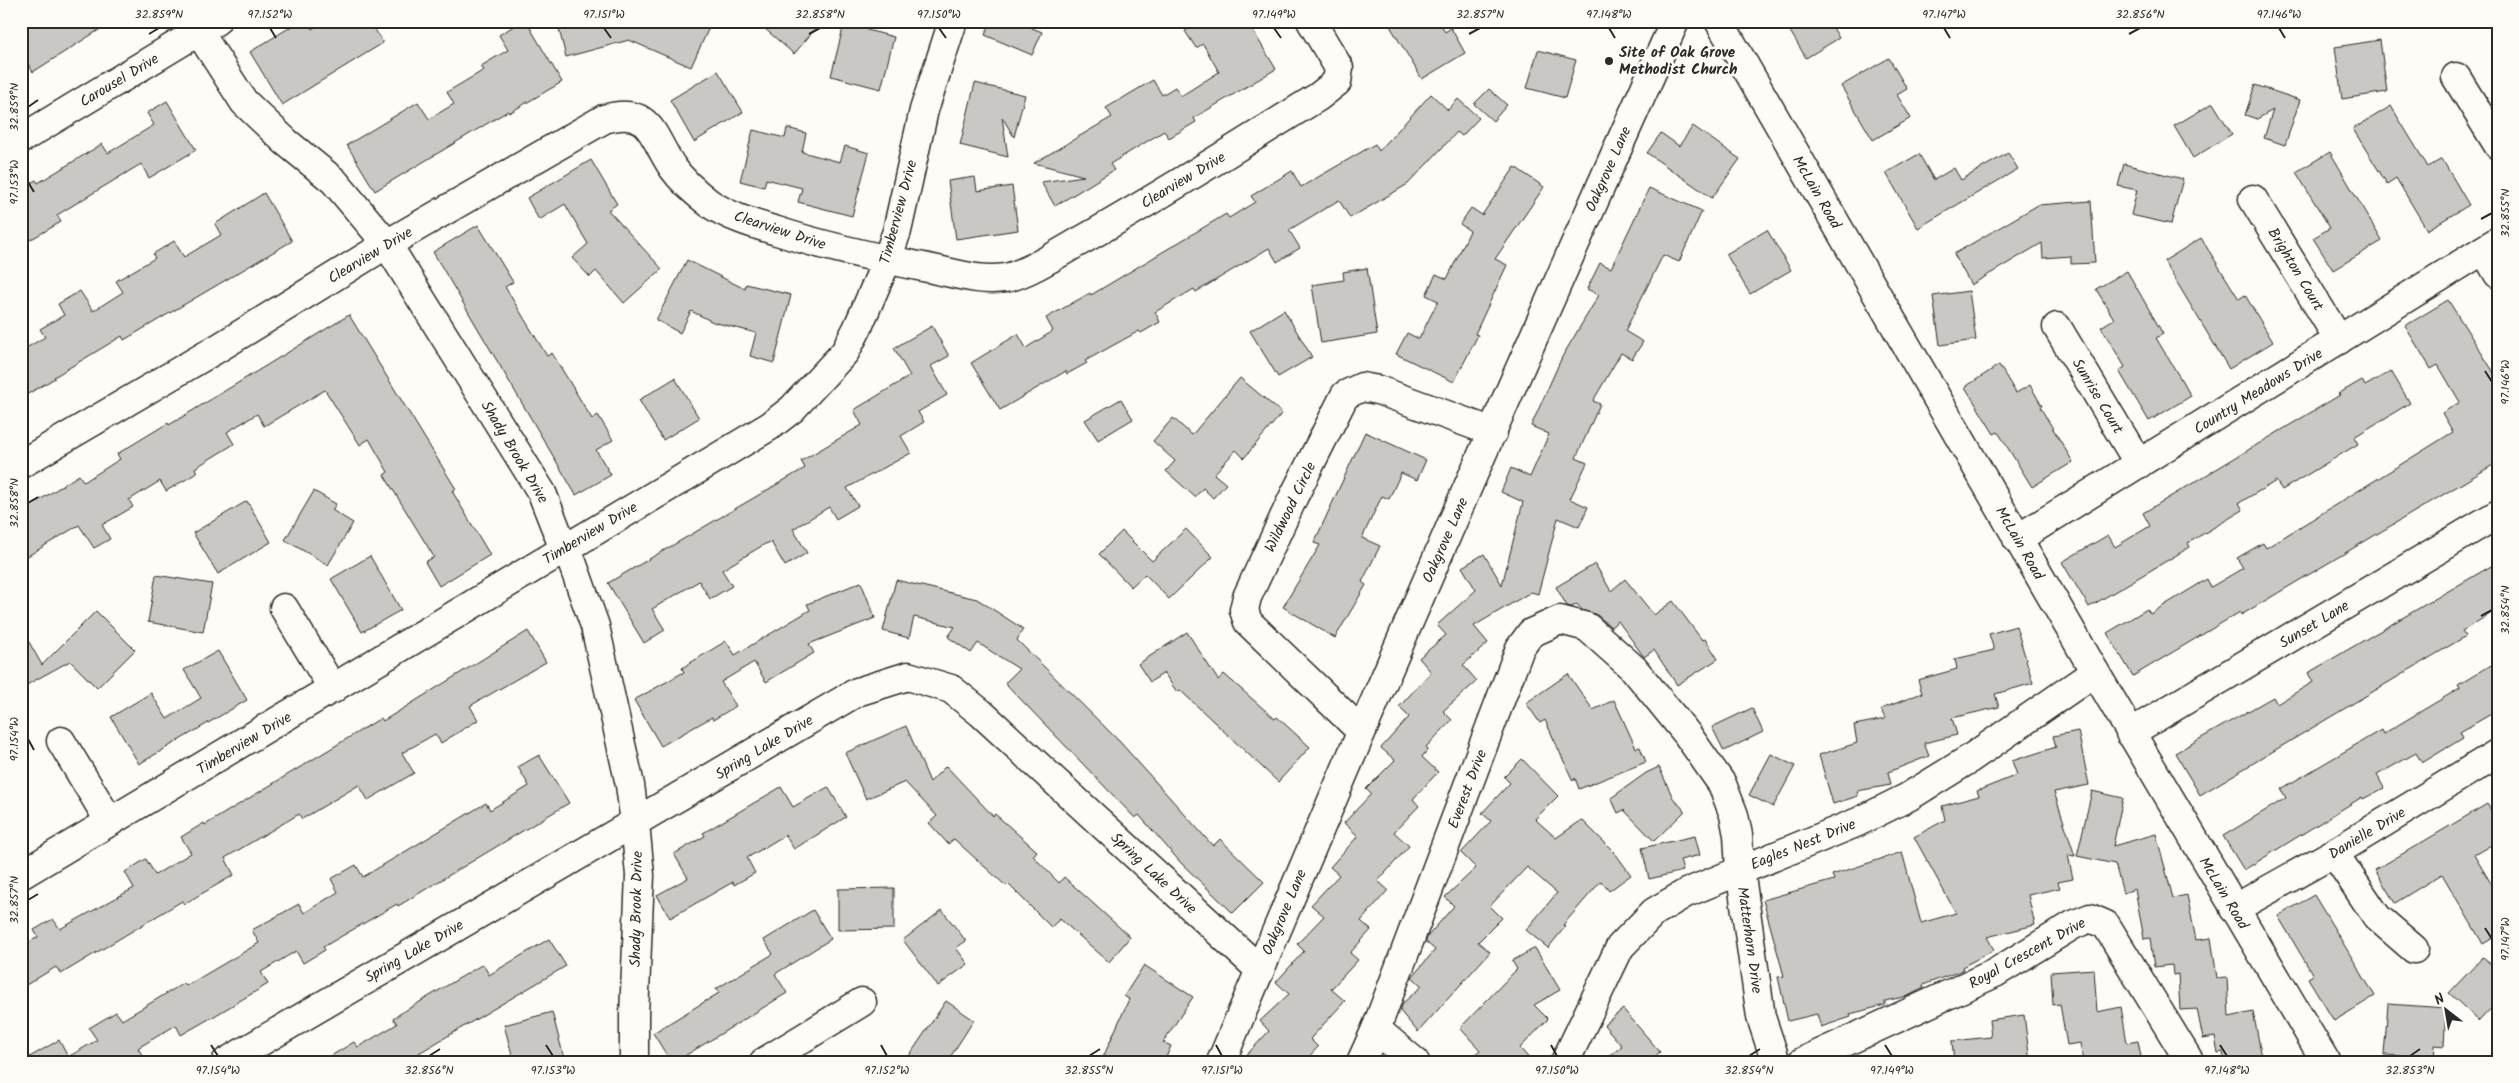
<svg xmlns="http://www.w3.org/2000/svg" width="2519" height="1083" font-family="Kalam,sans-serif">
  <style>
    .building { fill: #c9c8c4; stroke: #2b2b2b }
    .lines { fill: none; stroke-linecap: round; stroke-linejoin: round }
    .minor-casing { stroke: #2b2b2b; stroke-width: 31 }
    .minor { stroke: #fdfcf7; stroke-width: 28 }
    .ticks { fill: none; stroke: #2b2b2b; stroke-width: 2 }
    .poi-dot { fill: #2b2b2b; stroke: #fdfcf7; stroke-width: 2 }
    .labels { text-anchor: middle; stroke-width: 5; stroke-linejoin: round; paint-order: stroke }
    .poi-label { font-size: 15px; font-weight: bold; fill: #2b2b2b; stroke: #fdfcf7; text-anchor: start }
    .street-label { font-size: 15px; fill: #2b2b2b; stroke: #fdfcf7 }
    .neatline { fill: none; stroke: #2b2b2b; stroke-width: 2 }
    .ticks-label { font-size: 12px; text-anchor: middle; fill: #2b2b2b }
  </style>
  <rect width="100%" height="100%" fill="#fdfcf7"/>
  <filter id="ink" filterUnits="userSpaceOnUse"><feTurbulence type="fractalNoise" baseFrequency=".02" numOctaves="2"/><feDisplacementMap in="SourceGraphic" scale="10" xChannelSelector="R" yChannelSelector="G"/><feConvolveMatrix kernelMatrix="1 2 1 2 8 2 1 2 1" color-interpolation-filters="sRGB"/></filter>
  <g filter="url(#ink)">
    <!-- building -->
    <g class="building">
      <polygon points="21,21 113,21 33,72 21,53"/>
      <polygon points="300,21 307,21 312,29 324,21 370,21 383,43 282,105 250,52"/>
      <polygon points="522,21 526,21 562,82 509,113 508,111 375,191 347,145 418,102 429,119 454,104 447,92 484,70 481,66 508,50 499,35"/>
      <polygon points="557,21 712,21 691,67 629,40 566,57"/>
      <polygon points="756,21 822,21 794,54"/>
      <polygon points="991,21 1035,21 1032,28 1042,32 1032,55 985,35"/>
      <polygon points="1202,21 1247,21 1276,69 1194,118 1196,122 1169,138 1164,131 1110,164 1114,170 1055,206 1041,182 1084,176 1034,163 1112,117 1106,108 1153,80 1162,95 1175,87 1181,96 1219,72 1203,44 1196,48 1185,31"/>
      <polygon points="1387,21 1439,21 1445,32 1451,28 1465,53 1422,79"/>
      <polygon points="1784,21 1829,21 1839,38 1806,58"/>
      <polygon points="844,24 894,37 881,89 831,76"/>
      <polygon points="2380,40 2387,92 2342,99 2335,47"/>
      <polygon points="1538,50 1576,60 1565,98 1527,88"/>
      <polygon points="1889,58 1907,89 1897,95 1911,118 1873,140 1841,86"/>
      <polygon points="718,71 743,112 694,142 670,100"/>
      <polygon points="975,83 1025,95 1014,137 1002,117 1008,157 960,145"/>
      <polygon points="2255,85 2300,100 2285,145 2264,138 2273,110 2257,119 2245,115"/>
      <polygon points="1489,89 1507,105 1493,121 1474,104"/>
      <polygon points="1431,94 1448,110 1458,99 1479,118 1462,136 1457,132 1408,184 1350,218 1339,200 1289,230 1300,248 1277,262 1269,248 1196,292 1194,289 1155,312 1160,322 1141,333 1139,331 1085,361 1087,363 1067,374 1066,371 1000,410 971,363 1018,334 1026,348 1053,331 1046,318 1090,293 1091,295 1226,214 1229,218 1255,202 1251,196 1292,171 1301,187 1375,144 1379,151"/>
      <polygon points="167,101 196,150 149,178 141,164 57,215 61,222 21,245 21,188 36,180 38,183 102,144 108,153 154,125 147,113"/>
      <polygon points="2213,103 2232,134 2193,158 2174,126"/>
      <polygon points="2391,106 2428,167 2442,159 2469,205 2427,230 2396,178 2387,184 2353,129"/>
      <polygon points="1693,126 1740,159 1712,198 1647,153 1661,133 1679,146"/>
      <polygon points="787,128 806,133 802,152 840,162 845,146 869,153 852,216 798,202 802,188 766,179 764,187 740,181 753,130 785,138"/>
      <polygon points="2330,152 2382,241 2333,270 2313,238 2330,228 2296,172"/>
      <polygon points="2008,153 2018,169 1918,228 1886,173 1919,154 1934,180 1954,168 1961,180"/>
      <polygon points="591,160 617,204 608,210 662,269 624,303 596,271 590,277 572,258 588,244 565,204 539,220 527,198"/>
      <polygon points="2124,164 2183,179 2171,224 2131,215 2137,190 2118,186"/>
      <polygon points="1515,167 1544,187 1495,259 1507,265 1475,334 1478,335 1454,382 1396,354 1407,333 1419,339 1438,301 1426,295 1436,274 1447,279 1470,231 1460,224 1471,208 1482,215"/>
      <polygon points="975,177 977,191 1012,186 1018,230 956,239 948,181"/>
      <polygon points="1649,188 1702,211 1679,262 1663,255 1625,331 1643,342 1632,359 1621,353 1593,401 1600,404 1576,458 1587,463 1570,499 1588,507 1579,527 1558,518 1538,594 1531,592 1474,626 1488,643 1463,665 1477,681 1443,711 1452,720 1426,747 1428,749 1422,757 1438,772 1413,799 1419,806 1394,832 1409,846 1378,881 1388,890 1361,921 1371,930 1350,953 1358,960 1331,989 1345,1001 1310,1039 1318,1047 1304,1062 1240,1062 1269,1031 1260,1021 1289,994 1276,982 1304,951 1297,944 1324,916 1311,905 1339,875 1330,867 1358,836 1344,823 1371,794 1366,789 1395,760 1381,748 1409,717 1399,707 1431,672 1419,658 1446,635 1437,625 1476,590 1462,567 1484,554 1502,585 1523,502 1501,492 1511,468 1530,477 1549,434 1531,426 1562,357 1599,295 1587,289 1600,263 1611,268"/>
      <polygon points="264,193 292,241 124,340 122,336 54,377 55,378 21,398 21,351 45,337 40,329 64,315 58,304 80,291 93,311 123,292 116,281 155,258 153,254 174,241 184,257 221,235 215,224"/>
      <polygon points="2091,201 2095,263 2071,264 2071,256 2043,258 2042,243 1971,285 1954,254 2038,205"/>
      <polygon points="478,225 513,282 505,287 547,356 552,353 592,419 598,415 613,440 596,450 611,475 576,495 433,252"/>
      <polygon points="1767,230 1791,270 1750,294 1726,254"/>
      <polygon points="2201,238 2239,299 2245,295 2273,342 2229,369 2164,261"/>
      <polygon points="687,260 745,289 746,284 791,295 774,363 750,356 756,333 713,322 691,311 680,333 656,320"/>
      <polygon points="1367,268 1377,334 1321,343 1312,285 1344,280 1343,272"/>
      <polygon points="2127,271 2163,334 2156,338 2191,396 2149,421 2119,371 2125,367 2101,327 2114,319 2096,289"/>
      <polygon points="1969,291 1976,340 1940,345 1933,296"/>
      <polygon points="2448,300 2498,379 2498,462 2241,615 2240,612 2133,676 2107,633 2147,609 2150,614 2207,579 2211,587 2243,568 2237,558 2263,543 2266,548 2453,432 2442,413 2460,402 2438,365 2431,369 2405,326"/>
      <polygon points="1284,310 1312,357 1278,377 1250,331"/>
      <polygon points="349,315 456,489 452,491 490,555 439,586 425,562 434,557 384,475 388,472 369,439 360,445 325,390 264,426 257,414 227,432 234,444 195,468 197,473 166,491 160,481 129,500 133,507 102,525 110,539 94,548 79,525 21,560 21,512 79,475 84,482 120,459 117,454 168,423 169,425"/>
      <polygon points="932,326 949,356 931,366 947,395 918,412 924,422 901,436 911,453 847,488 858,506 836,519 829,507 793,529 807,553 785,566 771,542 765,544 722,570 732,586 710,599 699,581 652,609 665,630 644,643 608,583 805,468 801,461 862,425 854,410 910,376 894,348"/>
      <polygon points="1999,365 2016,393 2030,385 2042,406 2040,407 2073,462 2032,487 1998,432 1994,434 1965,387"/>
      <polygon points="2391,371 2410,403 2354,437 2358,444 2282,490 2276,481 2239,503 2243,510 2188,543 2190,547 2089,607 2062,562 2108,535 2115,547 2150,526 2143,513 2340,395 2338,394 2362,380 2365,386"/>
      <polygon points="675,378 699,418 663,440 639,400"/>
      <polygon points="1240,378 1282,413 1244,458 1236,450 1214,474 1226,484 1213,498 1203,488 1195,497 1166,471 1175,461 1153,441 1173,418 1192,435"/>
      <polygon points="1121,399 1133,419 1098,440 1085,420"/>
      <polygon points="1365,432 1426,460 1417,480 1401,473 1389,499 1382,496 1362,538 1380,546 1362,582 1366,585 1335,638 1283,607 1320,545 1314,543"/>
      <polygon points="314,491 336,504 332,510 353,523 328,565 285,540"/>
      <polygon points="247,501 271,542 218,574 193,533"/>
      <polygon points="1186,529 1213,557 1169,599 1145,574 1131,587 1099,554 1122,531 1152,561"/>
      <polygon points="370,556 401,610 362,632 331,579"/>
      <polygon points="2498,562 2498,609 2462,631 2466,636 2200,795 2175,753 2273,697 2277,704 2313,682 2308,673"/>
      <polygon points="1595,564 1611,591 1625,579 1654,615 1673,601 1702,640 1705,639 1718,659 1677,685 1654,650 1644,657 1618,621 1611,627 1597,615 1582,610 1577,604 1572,607 1567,606 1556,587"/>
      <polygon points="156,575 212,584 203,632 148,622"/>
      <polygon points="896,580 977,599 1023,629 1017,640 1120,742 1213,846 1220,839 1264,882 1233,913 1181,863 1139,815 1135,818 1005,683 1019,669 978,643 971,653 948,637 955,627 914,617 909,638 883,631"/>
      <polygon points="861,582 875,618 809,644 814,653 766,682 754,662 721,682 736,706 713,720 712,717 661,746 634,700 684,672 682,668 726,641 735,655 810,610 807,604"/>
      <polygon points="96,611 135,650 97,688 70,661 21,688 21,628 42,665"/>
      <polygon points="2016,626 2033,683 1995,694 1999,707 1952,718 1957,735 1924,743 1929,756 1888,772 1891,785 1857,791 1858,796 1833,804 1819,755 1857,743 1854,725 1885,719 1881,709 1922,693 1918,680 1957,669 1955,659 1994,650 1989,634"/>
      <polygon points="528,631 546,662 470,706 478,720 441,743 435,734 402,753 414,773 368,800 359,785 302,819 299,814 225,858 234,875 184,904 182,901 61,974 56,967 21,988 21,947 38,937 34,930 53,919 60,929 134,888 125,872 146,859 155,875 191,853 181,837 204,823 205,825 381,718 383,721"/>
      <polygon points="1187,632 1218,680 1224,674 1275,719 1277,717 1310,747 1278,782 1180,690 1177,692 1164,673 1150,682 1138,664"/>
      <polygon points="218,651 247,700 139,764 111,717 151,693 167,719 201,698 184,670"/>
      <polygon points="2498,661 2498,710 2460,732 2463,738 2422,763 2416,753 2377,775 2384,788 2363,799 2362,797 2244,870 2223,836 2286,798 2281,789 2381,730 2383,734 2460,688 2458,685"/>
      <polygon points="1568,674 1593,710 1614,700 1636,748 1640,747 1646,762 1579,789 1575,778 1573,781 1545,720 1540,723 1526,703"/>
      <polygon points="1752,708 1763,732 1724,751 1712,727"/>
      <polygon points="906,726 930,782 946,766 993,816 995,814 1037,851 1033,856 1059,883 1064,877 1130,937 1109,962 1060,919 1051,927 1008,884 1006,886 954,839 948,844 929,823 937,816 905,782 866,799 845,753"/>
      <polygon points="2078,731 2089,785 2054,792 2075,856 2068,855 2073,879 2058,882 2060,888 2028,895 2035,925 1987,937 1994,950 1962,967 1963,970 1923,985 1924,988 1908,996 1885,1001 1885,1005 1850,1014 1851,1017 1821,1027 1817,1014 1788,1021 1778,977 1784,976 1763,900 1834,880 1832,875 1902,852 1921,923 1956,913 1914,837 1945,820 1942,806 1979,796 1977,791 2017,775 2012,761 2056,747 2053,736"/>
      <polygon points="1771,754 1795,766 1773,807 1749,795"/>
      <polygon points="539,755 569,803 398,906 397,904 323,947 325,950 303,963 296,951 261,972 268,984 216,1015 181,1035 176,1025 138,1048 142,1055 131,1062 21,1062 59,1040 68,1057 97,1040 89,1028 116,1012 122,1020 184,983 186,986 259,943 252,930 299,904 304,913 338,892 331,879 356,865 363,877 486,803 490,810 529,786 518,767"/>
      <polygon points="1522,759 1558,796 1535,819 1556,838 1582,820 1615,853 1631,875 1609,891 1601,881 1563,925 1565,927 1548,948 1526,930 1557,893 1527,867 1490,906 1502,918 1478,942 1490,952 1418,1032 1400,1011 1403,1003 1422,986 1412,977 1435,950 1426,942 1427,937 1454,906 1445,897 1476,868 1461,853 1491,821 1482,813 1510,783 1504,777"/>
      <polygon points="1659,767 1673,798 1685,811 1654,841 1624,810 1618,813 1611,798 1646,773"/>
      <polygon points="781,787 793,807 828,787 846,817 794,849 785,835 747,858 755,873 734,885 733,882 670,918 657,895 688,878 674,854 705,836 703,833"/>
      <polygon points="2092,791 2123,798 2113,846 2156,834 2173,898 2187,895 2196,940 2211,938 2217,978 2227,977 2229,1017 2253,1012 2263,1062 2225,1062 2223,1052 2218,1053 2215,1037 2203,1039 2197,1009 2180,1010 2178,974 2173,975 2172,965 2154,967 2150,938 2144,939 2135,889 2123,893 2115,864 2077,856"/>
      <polygon points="2487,804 2498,821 2498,841 2474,855 2498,895 2498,935 2483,944 2442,874 2395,903 2375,870"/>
      <polygon points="1695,836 1700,855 1680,860 1683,871 1649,879 1642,848"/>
      <polygon points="894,888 894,929 838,930 838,889"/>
      <polygon points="2314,895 2375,996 2334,1021 2308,978 2313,975 2278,916"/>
      <polygon points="813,910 831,939 775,974 787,993 675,1062 671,1062 653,1033 719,993 716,989 773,954 764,940"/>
      <polygon points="942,910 966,941 956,948 968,964 938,986 903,940"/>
      <polygon points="549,939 566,966 419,1053 425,1062 321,1062 354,1042 358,1047 397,1024 393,1018 483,964 489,975"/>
      <polygon points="1535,948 1560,990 1534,1005 1548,1019 1520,1048 1532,1062 1466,1062 1480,1050 1460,1028 1517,969 1512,961"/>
      <polygon points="2483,957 2498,971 2498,1001 2479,1021 2449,993"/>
      <polygon points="1144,965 1193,997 1163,1042 1171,1046 1164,1062 1101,1062 1129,999 1124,996"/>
      <polygon points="2094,969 2097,1012 2121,1007 2127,1043 2138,1041 2142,1062 2083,1062 2080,1043 2067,1045 2060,1004 2053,1005 2051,972"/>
      <polygon points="946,1001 974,1020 947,1062 905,1062"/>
      <polygon points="2388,1004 2446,1008 2444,1046 2435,1045 2434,1058 2384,1055"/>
      <polygon points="1623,1009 1660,1052 1649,1062 1602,1062 1622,1046 1604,1025"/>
      <polygon points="552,1012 565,1062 514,1062 504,1025"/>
      <polygon points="2024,1015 2030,1062 1954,1062 1952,1041 1991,1037 1989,1020"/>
    </g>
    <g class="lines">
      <defs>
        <g id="minor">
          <polyline points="192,21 244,102 286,142 334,181 387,244 542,493 564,549 572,562 595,626 630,785 635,823 640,875 634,1015 634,1062"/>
          <polyline points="1719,21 2095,672 2326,1062"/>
          <polyline points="2456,77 2498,145"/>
          <polyline points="21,139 216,21"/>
          <polyline points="2253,199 2339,340"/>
          <polyline points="2484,250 2498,274"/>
          <polyline points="2057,327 2139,464"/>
          <path d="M 21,464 L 220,347 L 387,244 L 604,119 C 652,105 652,138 673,168 C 683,182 696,193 709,203 C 729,217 754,224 777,231 C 826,247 877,258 928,268 C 953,273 980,282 1005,278 C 1024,275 1058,254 1075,244 C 1158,198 1238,146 1318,97 L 1337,82 L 1339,68 L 1311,21"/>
          <polyline points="2017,539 2498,241"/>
          <polyline points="284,608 333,689"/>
          <polyline points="1361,731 1248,622 1244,610 1247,597 1293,498 1345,395 1362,387 1378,390 1493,432"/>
          <polyline points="2130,733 2498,514"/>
          <polyline points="61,741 110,822"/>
          <polyline points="2334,853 2377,917 2414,949"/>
          <polyline points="21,875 770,426 792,409 845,352 857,329 887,260 897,231 924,110 953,21"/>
          <polyline points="2234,909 2334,853 2498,753"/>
          <polyline points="1376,1029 1415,1062"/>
          <polyline points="226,1062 857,692 908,676 951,689 981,713 1260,970"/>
          <polyline points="764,1062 862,1002"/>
          <path d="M 1221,1062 C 1368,713 1519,366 1675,21"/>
          <polyline points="1361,1062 1376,1029 1520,648 1531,633 1560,620 1587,627 1634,669 1687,734 1722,784 1734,815 1738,835 1740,869 1761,1017 1776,1062"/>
          <polyline points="1565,1062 1620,947 1654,912 1686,893 1858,822 1908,797 1968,760 2095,672"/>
          <polyline points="1802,1062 1995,973 2073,925 2090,918 2106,925 2190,1062"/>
        </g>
      </defs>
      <!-- minor casing -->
      <use href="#minor" class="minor-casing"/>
      <!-- minor -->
      <use href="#minor" class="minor"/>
    </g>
  </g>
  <!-- ticks -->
  <path class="ticks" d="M 270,28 L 276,38M 604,28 L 611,38M 939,28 L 946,38M 1274,28 L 1281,38M 1609,28 L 1615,38M 1944,28 L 1950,38M 2279,28 L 2285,38M 149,34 L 159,28M 809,34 L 820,28M 1469,34 L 1480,28M 2129,34 L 2140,28M 28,107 L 38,100M 28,182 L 34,192M 2481,219 L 2492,213M 2485,371 L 2492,382M 28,503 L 38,497M 2481,616 L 2492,610M 28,739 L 34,750M 28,900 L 38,894M 2485,928 L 2492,939M 211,1045 L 218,1056M 546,1045 L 553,1056M 881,1045 L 887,1056M 1216,1045 L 1222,1056M 1551,1045 L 1557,1056M 1885,1045 L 1892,1056M 2220,1045 L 2227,1056M 429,1056 L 440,1049M 1089,1056 L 1100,1049M 1749,1056 L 1760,1049M 2410,1056 L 2420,1049"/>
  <!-- markers -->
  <circle class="poi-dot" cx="1609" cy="61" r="5"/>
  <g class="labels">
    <!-- poi labels -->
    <g class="poi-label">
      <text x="1619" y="57">Site of Oak Grove<tspan x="1619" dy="17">Methodist Church</tspan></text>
    </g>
    <!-- street labels -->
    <g class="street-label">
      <text transform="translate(119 80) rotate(-31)" y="5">Carousel Drive</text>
      <text transform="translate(1608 169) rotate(-66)" y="5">Oakgrove Lane</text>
      <text transform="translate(1183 180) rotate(-31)" y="5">Clearview Drive</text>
      <text transform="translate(1817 192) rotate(60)" y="5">McLain Road</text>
      <text transform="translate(898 212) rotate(-75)" y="5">Timberview Drive</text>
      <text transform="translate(780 230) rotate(18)" y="5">Clearview Drive</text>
      <text transform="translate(370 255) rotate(-31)" y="5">Clearview Drive</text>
      <text transform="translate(2296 269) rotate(59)" y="5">Brighton Court</text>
      <text transform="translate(2258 391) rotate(-32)" y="5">Country Meadows Drive</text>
      <text transform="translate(2098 396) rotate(59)" y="5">Sunrise Court</text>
      <text transform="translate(515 452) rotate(59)" y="5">Shady Brook Drive</text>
      <text transform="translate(1290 507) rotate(-64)" y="5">Wildwood Circle</text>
      <text transform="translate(590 533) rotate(-31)" y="5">Timberview Drive</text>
      <text transform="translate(1445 540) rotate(-66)" y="5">Oakgrove Lane</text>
      <text transform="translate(2020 543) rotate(60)" y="5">McLain Road</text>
      <text transform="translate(2314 624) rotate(-31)" y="5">Sunset Lane</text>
      <text transform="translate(244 743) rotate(-31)" y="5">Timberview Drive</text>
      <text transform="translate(764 747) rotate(-31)" y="5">Spring Lake Drive</text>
      <text transform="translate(1467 789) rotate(-69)" y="5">Everest Drive</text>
      <text transform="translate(2367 833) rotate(-31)" y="5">Danielle Drive</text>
      <text transform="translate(1803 844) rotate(-22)" y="5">Eagles Nest Drive</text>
      <text transform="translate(1154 873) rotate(43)" y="5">Spring Lake Drive</text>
      <text transform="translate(2224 893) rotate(59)" y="5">McLain Road</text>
      <text transform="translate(636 909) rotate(-89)" y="5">Shady Brook Drive</text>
      <text transform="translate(1284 912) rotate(-67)" y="5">Oakgrove Lane</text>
      <text transform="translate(1750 940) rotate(82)" y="5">Matterhorn Drive</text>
      <text transform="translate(414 951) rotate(-30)" y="5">Spring Lake Drive</text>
      <text transform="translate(2027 953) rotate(-29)" y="5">Royal Crescent Drive</text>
    </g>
  </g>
  <!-- margin -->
  <rect width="2519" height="1083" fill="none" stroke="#fdfcf7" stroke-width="55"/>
  <!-- north arrow -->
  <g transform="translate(2446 1010) rotate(329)" stroke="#fdfcf7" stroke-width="4" paint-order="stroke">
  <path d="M0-4L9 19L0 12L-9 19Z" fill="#2b2b2b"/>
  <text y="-8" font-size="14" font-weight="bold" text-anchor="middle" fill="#2b2b2b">N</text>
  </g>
  <rect x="28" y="28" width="2464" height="1028" class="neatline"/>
  <g class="ticks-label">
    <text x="159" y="18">32.859°N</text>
    <text x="270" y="18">97.152°W</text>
    <text x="604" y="18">97.151°W</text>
    <text x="820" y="18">32.858°N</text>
    <text x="939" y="18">97.150°W</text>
    <text x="1274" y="18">97.149°W</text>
    <text x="1480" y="18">32.857°N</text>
    <text x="1609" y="18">97.148°W</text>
    <text x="1944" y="18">97.147°W</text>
    <text x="2140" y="18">32.856°N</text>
    <text x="2279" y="18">97.146°W</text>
    <text transform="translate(14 107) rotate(-90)" y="4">32.859°N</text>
    <text transform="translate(14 182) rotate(-90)" y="4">97.153°W</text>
    <text transform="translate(2505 213) rotate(-90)" y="4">32.855°N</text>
    <text transform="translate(2505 382) rotate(-90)" y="4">97.146°W</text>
    <text transform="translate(14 503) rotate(-90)" y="4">32.858°N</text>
    <text transform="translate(2505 610) rotate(-90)" y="4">32.854°N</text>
    <text transform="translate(14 739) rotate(-90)" y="4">97.154°W</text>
    <text transform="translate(14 900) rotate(-90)" y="4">32.857°N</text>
    <text transform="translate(2505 939) rotate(-90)" y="4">97.147°W</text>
    <text x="218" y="1074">97.154°W</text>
    <text x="429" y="1074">32.856°N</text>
    <text x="553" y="1074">97.153°W</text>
    <text x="887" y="1074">97.152°W</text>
    <text x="1089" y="1074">32.855°N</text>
    <text x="1222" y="1074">97.151°W</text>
    <text x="1557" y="1074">97.150°W</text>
    <text x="1749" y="1074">32.854°N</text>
    <text x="1892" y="1074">97.149°W</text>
    <text x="2227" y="1074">97.148°W</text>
    <text x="2410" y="1074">32.853°N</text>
  </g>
</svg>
